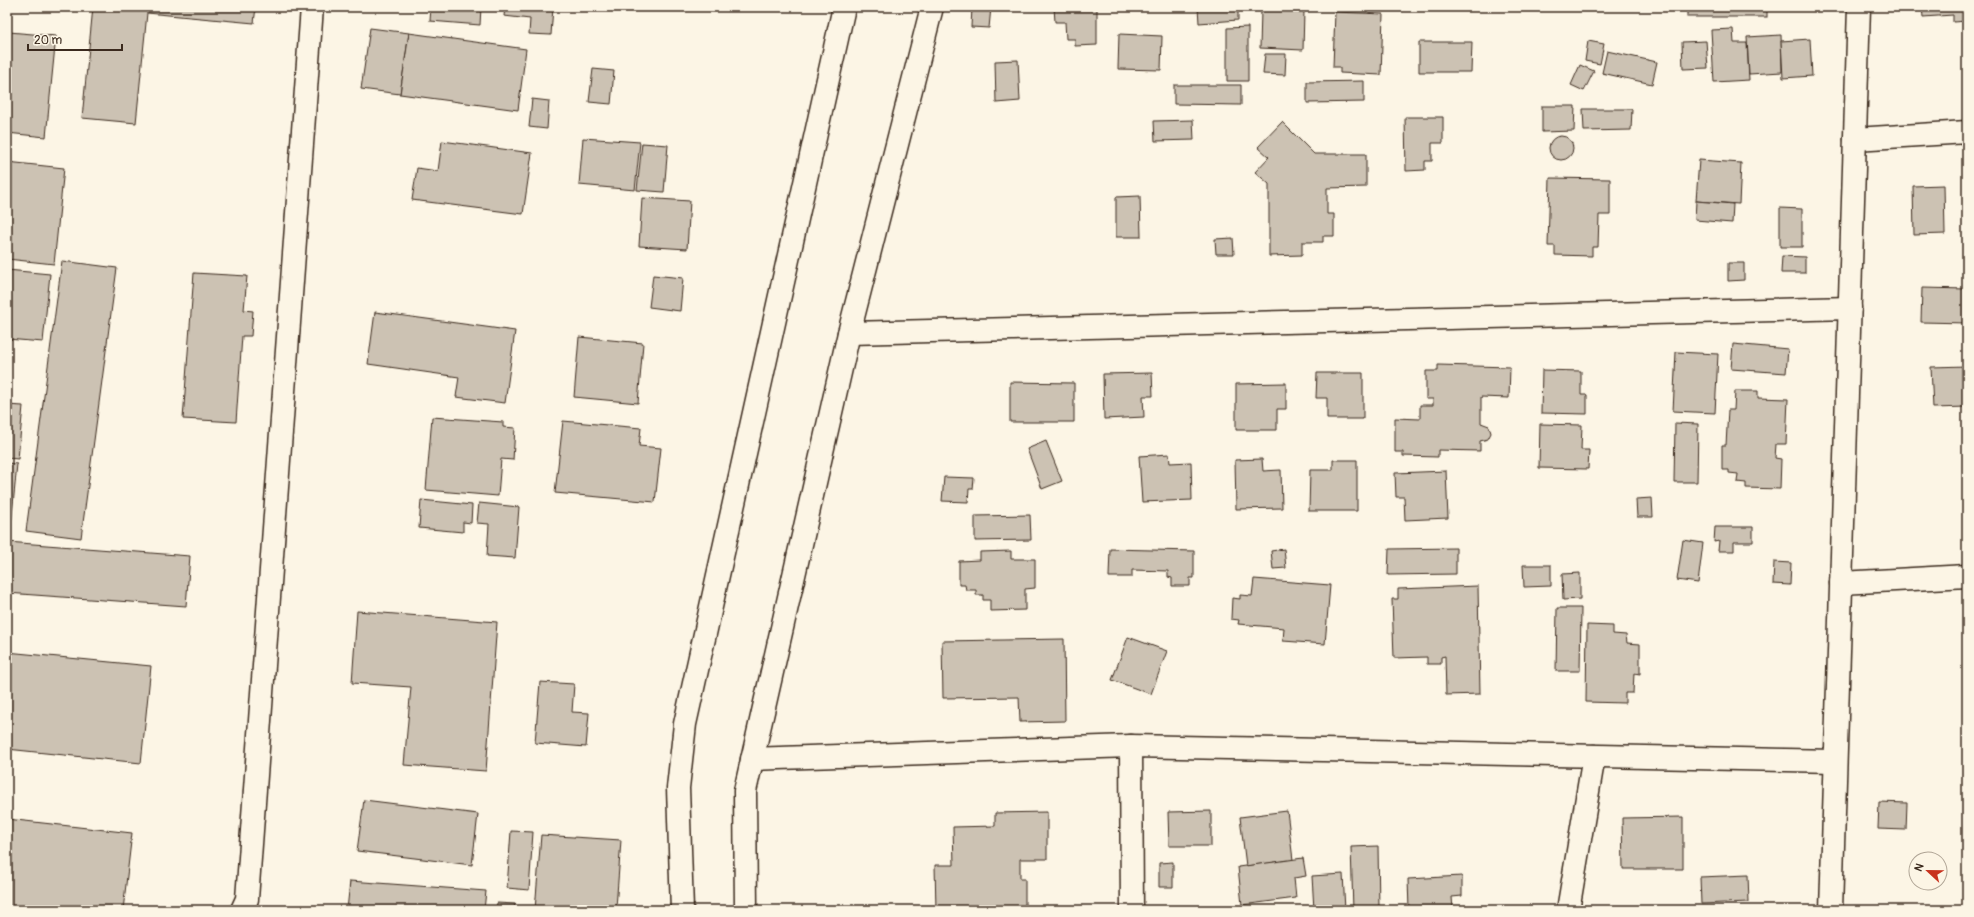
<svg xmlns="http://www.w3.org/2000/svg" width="1974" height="917" font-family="Pangolin,sans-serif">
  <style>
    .building { fill: #ccc2b3; stroke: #3b2a1e }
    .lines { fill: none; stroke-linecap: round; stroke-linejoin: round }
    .minor-casing { stroke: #3b2a1e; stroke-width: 25 }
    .minor { stroke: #fcf5e5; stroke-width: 22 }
  </style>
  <rect width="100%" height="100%" fill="#fcf5e5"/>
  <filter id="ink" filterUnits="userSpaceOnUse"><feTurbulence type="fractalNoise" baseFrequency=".025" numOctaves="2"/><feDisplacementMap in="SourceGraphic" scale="8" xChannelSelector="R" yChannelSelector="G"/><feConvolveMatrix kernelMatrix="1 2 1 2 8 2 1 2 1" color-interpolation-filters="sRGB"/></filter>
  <g filter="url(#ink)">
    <!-- building -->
    <g class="building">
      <polygon points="93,7 256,7 254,23 147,13 136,123 82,118"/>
      <polygon points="431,7 481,7 480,25 430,21"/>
      <polygon points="505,7 553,7 551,35 529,34 530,19 504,16"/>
      <polygon points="972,7 991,7 989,28 971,27"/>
      <polygon points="1054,7 1097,7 1097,45 1075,46 1075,39 1066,39 1065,22 1055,22"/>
      <polygon points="1198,7 1238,7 1238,20 1199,23"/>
      <rect x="1687" y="7" width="80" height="10"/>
      <polygon points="1922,7 1967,7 1967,21 1953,22 1953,15 1923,17"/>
      <polygon points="1261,10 1304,11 1303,50 1260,48"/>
      <polygon points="1335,12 1383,14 1381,75 1340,73 1340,67 1333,67"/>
      <polygon points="7,27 9,27 9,32 56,36 46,137 7,133"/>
      <polygon points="1248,27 1248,81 1227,81 1227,28"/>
      <polygon points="370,28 409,33 400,94 361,89"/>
      <polygon points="1733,29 1734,43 1747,43 1749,80 1714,82 1711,30"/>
      <polygon points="409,33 526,49 518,110 400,94"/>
      <polygon points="1119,34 1162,36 1161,70 1118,69"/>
      <polygon points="1781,35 1782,72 1749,74 1747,37"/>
      <polygon points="1810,39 1812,76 1783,78 1781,41"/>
      <polygon points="1588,41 1604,44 1600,64 1585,61"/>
      <polygon points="1706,41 1708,68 1683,69 1682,42"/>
      <polygon points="1419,42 1472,42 1471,72 1419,72"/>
      <polygon points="1607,51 1657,62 1652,84 1602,73"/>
      <polygon points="1265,54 1286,54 1285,75 1263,74"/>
      <polygon points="1018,60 1020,101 996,103 995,61"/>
      <polygon points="1580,65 1594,71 1584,91 1571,85"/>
      <polygon points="593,69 614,71 611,104 589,102"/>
      <polygon points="1364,81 1364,102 1307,103 1307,82"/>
      <polygon points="1174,85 1241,85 1241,105 1174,104"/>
      <polygon points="532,99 549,101 547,129 529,127"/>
      <polygon points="1542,106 1575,106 1574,131 1542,132"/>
      <polygon points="1583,109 1632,109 1631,130 1584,131"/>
      <polygon points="1405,117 1443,117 1443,143 1432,143 1432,161 1425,161 1425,170 1406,171"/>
      <polygon points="1193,120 1194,140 1155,141 1154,121"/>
      <polygon points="1282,122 1314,154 1366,154 1366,187 1327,188 1327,214 1334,214 1334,236 1323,236 1323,242 1302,242 1302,255 1269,256 1269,184 1255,172 1269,157 1258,147"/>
      <circle cx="1561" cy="148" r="12"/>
      <polygon points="583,138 640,142 635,190 579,185"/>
      <polygon points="442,141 532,153 523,214 412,200 417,168 438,171"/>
      <polygon points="642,143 668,145 664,192 637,190"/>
      <polygon points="1699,160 1741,163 1739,204 1696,201"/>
      <polygon points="7,162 64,168 54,264 7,259"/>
      <polygon points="1550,178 1610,179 1610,215 1599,215 1598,247 1592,247 1592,256 1555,255 1555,246 1548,246"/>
      <polygon points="1944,185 1945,234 1914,235 1913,186"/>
      <polygon points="1140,196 1141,237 1116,237 1116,197"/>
      <polygon points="642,198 690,201 687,249 639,246"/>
      <polygon points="1696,201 1733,204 1732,223 1695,220"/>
      <polygon points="1780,208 1802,209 1802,247 1780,247"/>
      <polygon points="1233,238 1234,254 1216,254 1215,239"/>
      <polygon points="1782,256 1805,257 1805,273 1781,273"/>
      <polygon points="62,261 117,268 81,538 26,531"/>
      <polygon points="1728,263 1744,263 1744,280 1728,281"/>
      <polygon points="7,270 50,274 43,342 7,339"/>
      <polygon points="194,273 247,276 244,310 253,311 251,336 242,336 236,422 183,419"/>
      <polygon points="653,275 683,278 680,311 649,307"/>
      <polygon points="1922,288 1967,289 1967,323 1921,322"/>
      <polygon points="375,312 515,331 505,403 456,397 459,377 368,364"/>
      <polygon points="579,337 643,343 638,403 574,397"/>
      <polygon points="1733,344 1788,349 1786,373 1731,369"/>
      <polygon points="1676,352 1718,354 1715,413 1673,411"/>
      <polygon points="1438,365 1510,367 1509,398 1481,397 1481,423 1489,426 1491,433 1488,439 1480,441 1480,451 1438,450 1438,457 1403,456 1403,452 1395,452 1395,418 1420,419 1420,405 1433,405 1433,399 1426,399 1426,371 1438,371"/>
      <polygon points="1967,366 1967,407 1933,408 1931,367"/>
      <polygon points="1542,370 1581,371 1581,395 1587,395 1587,414 1541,413"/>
      <polygon points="1152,373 1153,396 1143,396 1144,417 1104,419 1103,374"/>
      <polygon points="1317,373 1363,373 1363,419 1327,419 1327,398 1316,398"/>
      <polygon points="1010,382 1074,383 1074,422 1010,422"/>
      <polygon points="1286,383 1286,409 1277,409 1277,430 1236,430 1236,384"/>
      <polygon points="1735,391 1758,391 1758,398 1788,399 1786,444 1776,444 1775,458 1781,459 1780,489 1746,488 1746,483 1737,482 1738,474 1729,473 1729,470 1722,470 1722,445 1726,445 1728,410 1734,410"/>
      <polygon points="7,405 23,406 18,459 7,458"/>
      <polygon points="432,417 503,422 503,427 515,428 513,460 501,459 498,496 426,490"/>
      <polygon points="563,421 641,428 639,446 661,448 655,502 555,493"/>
      <polygon points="1675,423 1698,424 1697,482 1674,482"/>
      <polygon points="1540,424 1582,425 1581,450 1589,450 1588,469 1539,468"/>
      <polygon points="1046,441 1062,481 1042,489 1027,449"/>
      <polygon points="1169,454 1170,463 1191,462 1192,500 1142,502 1139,456"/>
      <polygon points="1262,459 1263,471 1281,470 1282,508 1236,509 1235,460"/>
      <polygon points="1333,460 1357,460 1357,511 1309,511 1310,470 1333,470"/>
      <polygon points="7,463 17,464 10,536 7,536"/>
      <polygon points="1446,471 1448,518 1405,520 1404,497 1396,497 1395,473"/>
      <polygon points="944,477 974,478 973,489 969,489 968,502 942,501"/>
      <polygon points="1652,498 1653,517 1637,517 1636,499"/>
      <polygon points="421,500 472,505 471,523 463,522 463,532 419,528"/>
      <polygon points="479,503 519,507 515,558 487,556 489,524 477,523"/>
      <polygon points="1030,515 1031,540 975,541 975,516"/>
      <polygon points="1715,527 1753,527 1753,542 1734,542 1734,551 1718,551 1719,541 1714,542"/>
      <polygon points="1683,540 1703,543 1698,583 1677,580"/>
      <polygon points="7,542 190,556 186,606 7,593"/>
      <polygon points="1456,548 1456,574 1388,575 1389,549"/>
      <polygon points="1110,549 1194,551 1194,578 1190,578 1190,586 1172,586 1172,578 1168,577 1168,571 1132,570 1132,577 1109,577"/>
      <polygon points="1284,549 1286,568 1273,569 1271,551"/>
      <polygon points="1011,551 1011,559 1035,559 1035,588 1025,589 1025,610 990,611 990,600 983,600 983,595 976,595 976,590 966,590 965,585 959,585 959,561 980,560 980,552"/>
      <polygon points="1774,562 1791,563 1790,585 1773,584"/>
      <polygon points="1523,565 1551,565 1551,586 1524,587"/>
      <polygon points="1580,573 1580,599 1563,600 1562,574"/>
      <polygon points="1254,579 1330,585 1325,644 1283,641 1284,628 1238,624 1239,620 1231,619 1232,598 1240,599 1240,595 1252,596"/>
      <polygon points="1478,586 1480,694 1446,695 1445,656 1441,657 1441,664 1427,664 1427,657 1394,658 1392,599 1398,599 1398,589"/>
      <polygon points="1557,608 1581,608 1580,671 1556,671"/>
      <polygon points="357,611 497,622 486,771 404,765 411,687 352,683"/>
      <polygon points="1587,625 1613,626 1613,634 1626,635 1627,643 1640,644 1640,674 1634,673 1633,693 1625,693 1625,703 1586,702"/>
      <polygon points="1128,637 1167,651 1151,694 1112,680"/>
      <polygon points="1064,639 1065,721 1020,722 1019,697 943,698 942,641"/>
      <polygon points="7,652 151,666 141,763 7,749"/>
      <polygon points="1966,670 1967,670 1967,705"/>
      <polygon points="540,682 574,684 572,712 589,713 586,747 535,743"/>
      <polygon points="364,800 478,814 472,865 357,851"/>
      <polygon points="1879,802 1907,803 1906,830 1878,829"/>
      <polygon points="1211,811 1211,846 1169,846 1168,812"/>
      <polygon points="1287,811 1293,860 1246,866 1240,817"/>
      <polygon points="1047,812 1047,859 1020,859 1020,879 1025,879 1025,910 936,910 935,865 954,865 953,827 995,826 995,813"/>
      <polygon points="1965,815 1967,815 1967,871"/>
      <polygon points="1683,817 1683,869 1623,869 1622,818"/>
      <polygon points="7,819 132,833 123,910 7,910"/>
      <polygon points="511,831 533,832 529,890 507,888"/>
      <polygon points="541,835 621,840 616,908 606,907 606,910 535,910"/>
      <polygon points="1378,846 1379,910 1353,910 1351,847"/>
      <polygon points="1303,858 1306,876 1294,878 1296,898 1242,905 1238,867"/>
      <polygon points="1173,862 1173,887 1159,887 1159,863"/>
      <polygon points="1343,874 1345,910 1314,910 1312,876"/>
      <polygon points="1748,875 1749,902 1701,904 1700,877"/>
      <polygon points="1462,876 1462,896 1452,897 1453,910 1409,910 1408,879"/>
      <polygon points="350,881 486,891 484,910 347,910"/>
      <polygon points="497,903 515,904 514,910 496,910"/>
    </g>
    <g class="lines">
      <defs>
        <g id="minor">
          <polyline points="1855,139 1967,132"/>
          <polyline points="849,333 1850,308"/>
          <polyline points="1841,583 1967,576"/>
          <polyline points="1131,746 1132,910"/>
          <polyline points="752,759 1131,746 1835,761"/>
          <polyline points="242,910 247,899 312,7"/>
          <polyline points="682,910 678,788 685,724 844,7"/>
          <polyline points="746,910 745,791 849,333 932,7"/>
          <polyline points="1568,910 1594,756"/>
          <polyline points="1831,910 1859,7"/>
        </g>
      </defs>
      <!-- minor casing -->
      <use href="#minor" class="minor-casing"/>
      <!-- minor -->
      <use href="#minor" class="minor"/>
    </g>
  </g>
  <!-- margin -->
  <rect width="1974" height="917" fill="none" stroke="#fcf5e5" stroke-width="24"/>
  <rect x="12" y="12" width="1950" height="893" fill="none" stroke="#3b2a1e" stroke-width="1.5" filter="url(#ink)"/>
  <!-- north arrow -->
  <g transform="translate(1928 871) rotate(292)"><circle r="19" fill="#fcf5e5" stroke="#afa495"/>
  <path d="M0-3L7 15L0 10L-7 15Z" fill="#c8321e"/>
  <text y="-6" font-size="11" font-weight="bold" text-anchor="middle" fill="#3b2a1e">N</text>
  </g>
  <!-- scale -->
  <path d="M28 44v6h94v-6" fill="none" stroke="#3b2a1e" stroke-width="2"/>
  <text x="34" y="44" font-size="12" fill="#3b2a1e" stroke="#fcf5e5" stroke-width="3" paint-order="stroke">20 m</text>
</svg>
